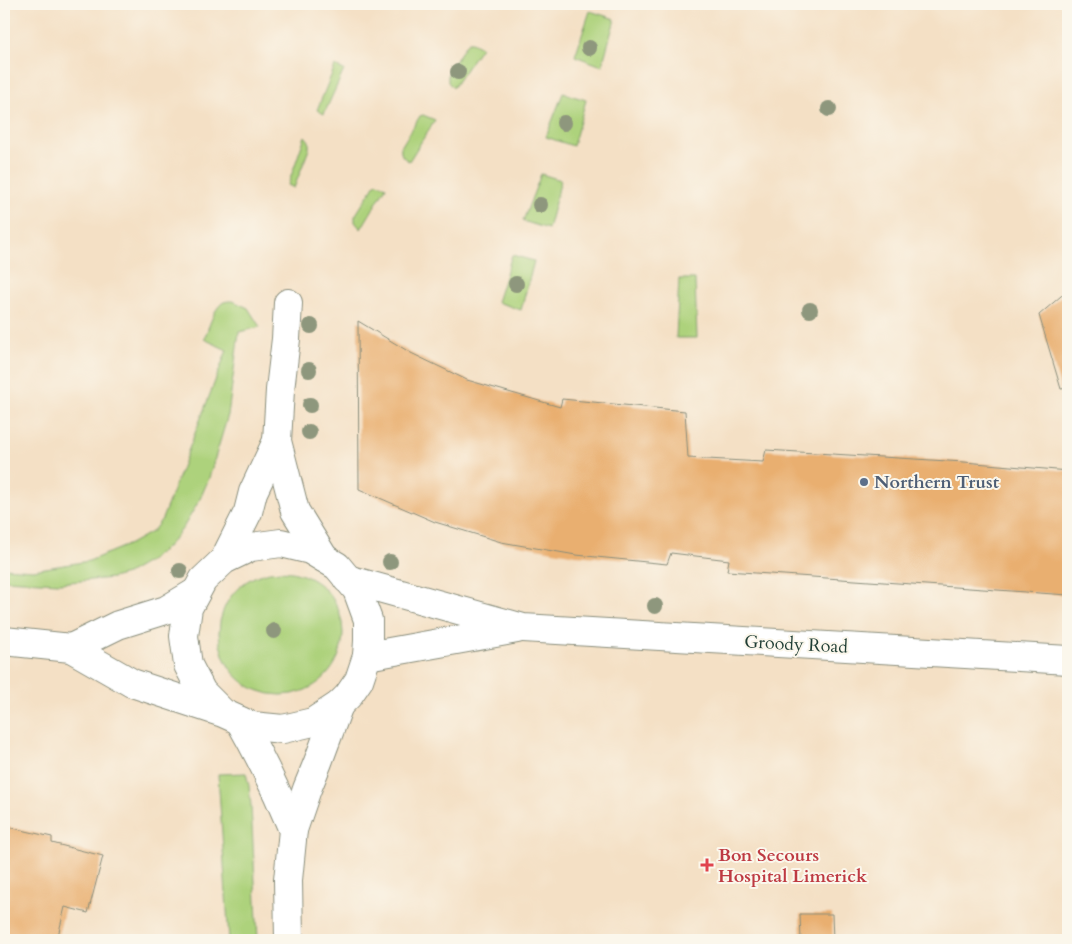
<svg xmlns="http://www.w3.org/2000/svg" width="1072" height="944" font-family="Cardo,serif">
  <style>
    .green { fill: #add27c; stroke: #668858 }
    .building { fill: #e9af70 }
    .lines { fill: none; stroke-linecap: round; stroke-linejoin: round }
    .minor-casing { stroke: #8a8e7c; stroke-width: 30 }
    .tertiary-casing { stroke: #8a8e7c; stroke-width: 30 }
    .minor { stroke: #fff; stroke-width: 28 }
    .tertiary { stroke: #fff; stroke-width: 28 }
    .tree { fill: #8e977d }
    .service-dot { fill: #5c6f8a; stroke: #fbf7ec; stroke-width: 2 }
    .health-dot { fill: #e0444e; stroke: #fbf7ec; stroke-width: 2 }
    .labels { text-anchor: middle; stroke-width: 4; stroke-linejoin: round; paint-order: stroke }
    .service-label { font-size: 18px; font-weight: bold; fill: #4e5e75; stroke: #fbf7ec; text-anchor: start }
    .street-label { font-size: 18px; fill: #1f3d34; stroke: #fbf7ec }
    .health-label { font-size: 18px; font-weight: bold; fill: #be3a42; stroke: #fbf7ec; text-anchor: start }
  </style>
  <rect width="100%" height="100%" fill="#fbf7ec"/>
  <filter id="ink" filterUnits="userSpaceOnUse"><feTurbulence type="fractalNoise" baseFrequency=".02" numOctaves="2"/><feDisplacementMap in="SourceGraphic" scale="10" xChannelSelector="R" yChannelSelector="G"/><feConvolveMatrix kernelMatrix="1 2 1 2 8 2 1 2 1" color-interpolation-filters="sRGB"/></filter>
  <filter id="wash" filterUnits="userSpaceOnUse"><feTurbulence type="fractalNoise" baseFrequency=".0096" numOctaves="4" result="noise"/><feDisplacementMap in="SourceGraphic" scale="20" xChannelSelector="R" yChannelSelector="G"/><feGaussianBlur stdDeviation="1.12" result="paint"/><feColorMatrix in="noise" values="0 0 0 0 0 0 0 0 0 0 0 0 0 0 0 0 0 1.4 0 .05"/><feComposite in="paint" operator="in"/></filter>
  <g filter="url(#wash)">
    <rect width="100%" height="100%" fill="#f4e0c5"/>
    <!-- green -->
    <g class="green">
      <polygon points="590,11 615,19 602,66 575,56"/>
      <polygon points="469,42 472,42 481,47 453,88 448,82 448,76 449,72 466,44"/>
      <polygon points="335,66 344,70 324,114 317,110"/>
      <polygon points="563,93 586,100 573,146 546,137"/>
      <path d="M 423,115 L 435,120 L 409,161 C 403,158 400,155 401,147 L 420,116 Z"/>
      <polygon points="305,136 309,141 309,149 294,188 288,185"/>
      <polygon points="541,174 561,180 548,229 523,221"/>
      <polygon points="378,183 386,187 361,229 355,222 355,216 375,184"/>
      <polygon points="512,255 534,261 521,310 497,302"/>
      <polygon points="679,279 695,279 697,338 676,338"/>
      <path d="M 233,301 L 248,308 L 260,327 L 239,332 L 228,415 L 209,478 L 200,499 L 183,528 L 168,546 L 151,560 L 127,574 L 112,578 L 59,583 L 4,580 L 4,568 L 33,570 L 89,561 L 130,544 L 153,531 L 162,519 L 227,350 L 204,339 C 208,330 213,311 221,304 C 224,301 229,301 233,301 Z"/>
      <circle cx="281" cy="633" r="62"/>
      <polygon points="246,773 249,786 251,806 258,940 229,940 218,774"/>
    </g>
    <g id="blocks">
      <!-- building -->
      <g class="building">
        <polygon points="1068,290 1068,388 1061,389 1039,315"/>
        <polygon points="358,321 411,353 467,380 560,407 562,399 685,411 688,458 763,462 766,450 964,462 1068,471 1068,595 727,571 729,560 671,553 667,564 576,555 501,542 435,522 359,489"/>
        <polygon points="4,826 52,837 52,843 103,856 88,913 65,907 57,940 4,940"/>
        <polygon points="800,914 832,914 833,940 801,940"/>
      </g>
    </g>
  </g>
  <g filter="url(#ink)">
    <use href="#blocks" fill-opacity="0" stroke="#8a8e7c" stroke-width="1"/>
    <g class="lines">
      <defs>
        <g id="minor">
          <polyline points="288,303 286,339 280,390 277,441 295,511 324,558"/>
          <polyline points="224,560 248,512 253,492 277,441"/>
        </g>
        <g id="tertiary">
          <polyline points="347,579 523,628 1068,660"/>
          <polyline points="4,641 71,648 132,683 223,713 252,726 283,729 313,722 339,705 348,696 359,680 367,656 368,641 368,620 357,590 337,566 310,550 281,543 251,547 224,560 203,580 188,608 184,636 188,665 202,692 223,713"/>
          <polyline points="71,648 118,625 166,610 196,592"/>
          <polyline points="367,656 517,629"/>
          <path d="M 240,721 C 261,758 277,791 293,830"/>
          <polyline points="289,940 288,880 293,830 307,789 318,762 339,705"/>
        </g>
      </defs>
      <!-- minor casing -->
      <use href="#minor" class="minor-casing"/>
      <!-- tertiary casing -->
      <use href="#tertiary" class="tertiary-casing"/>
      <!-- minor -->
      <use href="#minor" class="minor"/>
      <!-- tertiary -->
      <use href="#tertiary" class="tertiary"/>
    </g>
    <!-- trees -->
    <g class="tree">
      <circle cx="589" cy="48" r="8"/>
      <circle cx="458" cy="72" r="8"/>
      <circle cx="829" cy="109" r="8"/>
      <circle cx="564" cy="123" r="8"/>
      <circle cx="540" cy="205" r="8"/>
      <circle cx="516" cy="284" r="8"/>
      <circle cx="810" cy="310" r="8"/>
      <circle cx="311" cy="326" r="8"/>
      <circle cx="309" cy="370" r="8"/>
      <circle cx="310" cy="405" r="8"/>
      <circle cx="309" cy="432" r="8"/>
      <circle cx="390" cy="562" r="8"/>
      <circle cx="180" cy="571" r="8"/>
      <circle cx="655" cy="606" r="8"/>
      <circle cx="274" cy="631" r="8"/>
    </g>
  </g>
  <!-- markers -->
  <circle class="service-dot" cx="864" cy="482" r="5"/>
  <path class="health-dot" d="M704.5 857.5h5v5h5v5h-5v5h-5v-5h-5v-5h5z"/>
  <g class="labels">
    <!-- service labels -->
    <g class="service-label">
      <text x="874" y="488">Northern Trust</text>
    </g>
    <!-- street labels -->
    <g class="street-label">
      <text transform="translate(796 644) rotate(3)" y="6">Groody Road</text>
    </g>
    <!-- health labels -->
    <g class="health-label">
      <text x="718" y="861">Bon Secours<tspan x="718" dy="21">Hospital Limerick</tspan></text>
    </g>
  </g>
  <!-- margin -->
  <rect width="1072" height="944" fill="none" stroke="#fbf7ec" stroke-width="20"/>
</svg>
